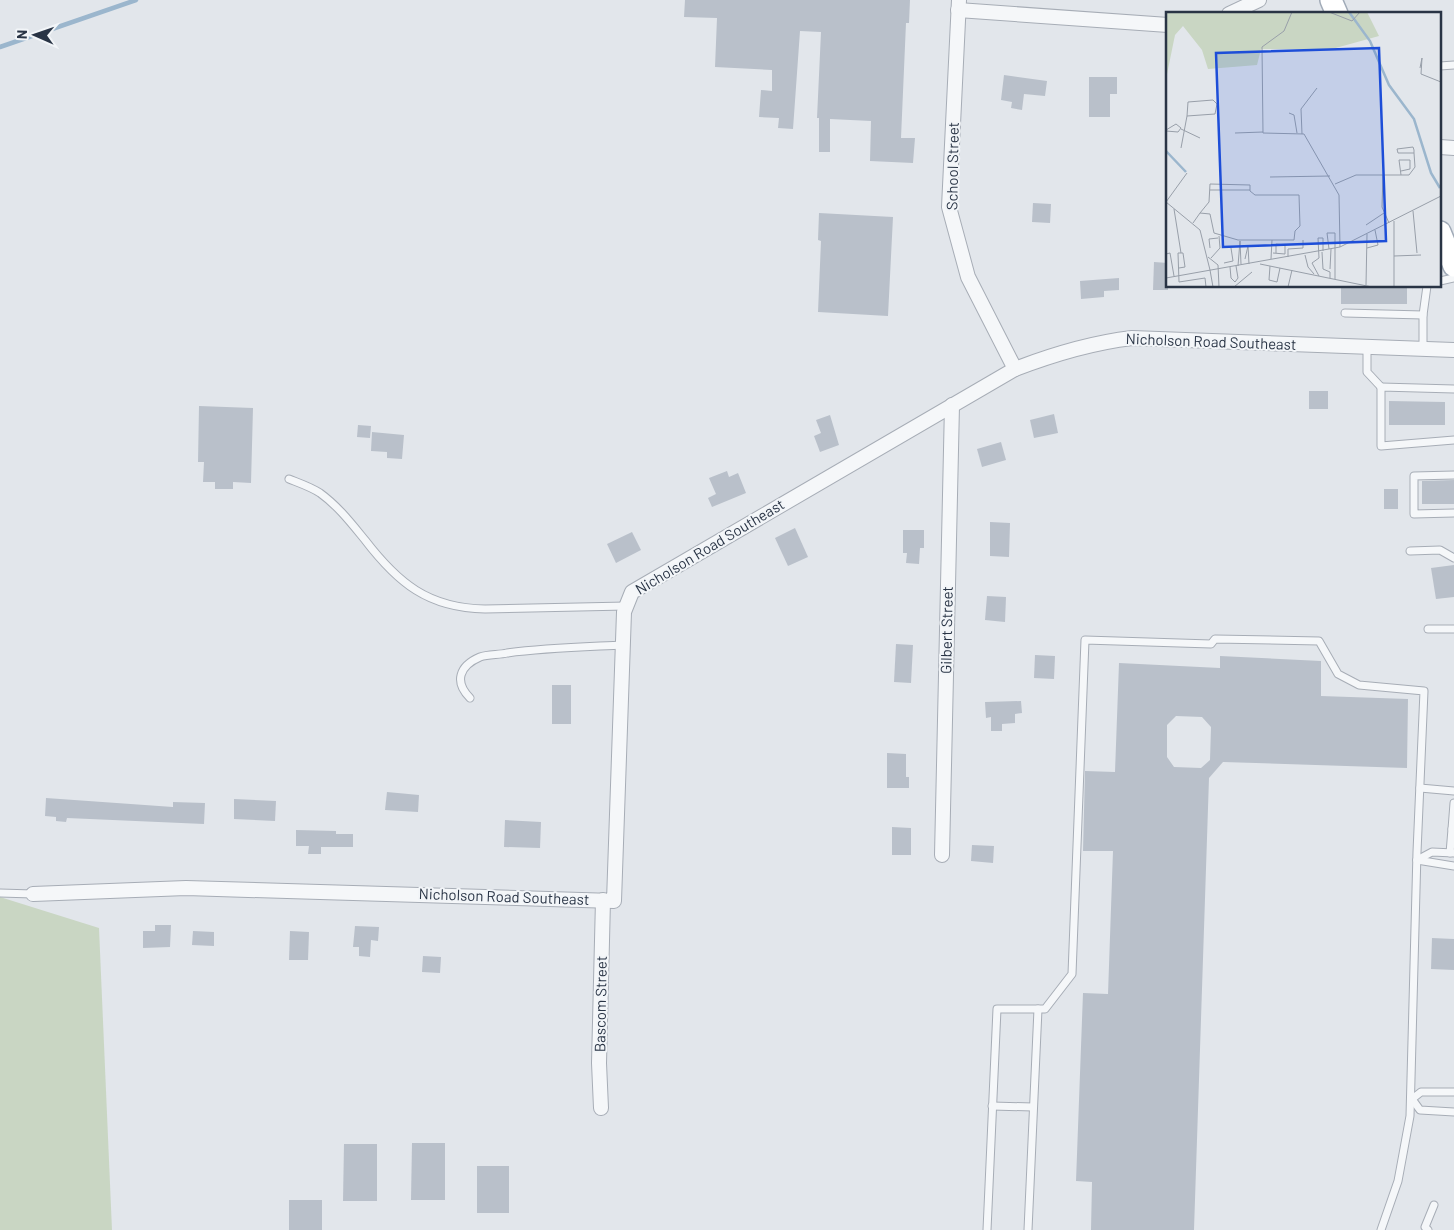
<svg xmlns="http://www.w3.org/2000/svg" width="1454" height="1230" font-family="Barlow,sans-serif">
  <style>
    .green { fill: #c9d6c3 }
    .lines { fill: none; stroke-linecap: round; stroke-linejoin: round }
    .stream { stroke: #9bb6cd; stroke-width: 4.5 }
    .building { fill: #b9c0ca; fill-rule: evenodd }
    .service-casing { stroke: #a7adb6; stroke-width: 9 }
    .minor-casing { stroke: #a7adb6; stroke-width: 16 }
    .primary-casing { stroke: #a1abb8; stroke-width: 24 }
    .service { stroke: #f5f7f9; stroke-width: 7 }
    .minor { stroke: #f5f7f9; stroke-width: 14 }
    .primary { stroke: #fff; stroke-width: 21 }
    .labels { text-anchor: middle; stroke-width: 4; stroke-linejoin: round; paint-order: stroke }
    .street-label { font-size: 15px; fill: #293445; stroke: #f2f5f8 }
    .inset-river { fill: none; stroke: #9bb6cd; stroke-width: 2.5 }
    .inset-road { fill: none; stroke: #989fa9; stroke-width: 1 }
    .view { fill: #1d4ed8; fill-opacity: 0.15; stroke: #1d4ed8; stroke-width: 2.5 }
    .inset-edge { fill: none; stroke: #293445; stroke-width: 2.5 }
  </style>
  <rect width="100%" height="100%" fill="#e2e6eb"/>
  <!-- green -->
  <polygon class="green" points="0,897 99,928 112,1230 0,1230"/>
  <g class="lines">
    <!-- stream -->
    <polyline class="stream" points="0,47 136,0"/>
  </g>
  <!-- building -->
  <g class="building">
    <polygon points="685,0 910,0 909,23 906,23 901,138 915,138 913,163 870,161 871,121 830,119 830,152 819,152 819,118 817,118 821,32 800,31 793,129 778,128 779,118 759,117 761,90 772,91 772,70 715,67 717,18 684,17"/>
    <polygon points="1004,75 1047,81 1045,96 1024,94 1022,110 1011,108 1012,102 1001,100"/>
    <polygon points="1089,77 1117,77 1117,94 1110,94 1110,117 1089,117"/>
    <polygon points="1033,203 1051,204 1050,223 1032,222"/>
    <polygon points="819,213 893,217 888,316 818,312 821,241 818,240"/>
    <polygon points="1154,262 1168,263 1168,290 1153,290"/>
    <polygon points="1119,278 1119,290 1104,291 1104,297 1081,299 1080,281"/>
    <rect x="1341" y="286" width="66" height="18"/>
    <rect x="1309" y="391" width="19" height="18"/>
    <polygon points="1389,401 1445,402 1445,425 1389,425"/>
    <polygon points="199,406 253,408 251,483 233,482 233,489 215,489 215,482 203,482 204,462 198,462"/>
    <polygon points="1054,414 1058,433 1034,438 1030,420"/>
    <polygon points="830,415 839,445 820,452 814,436 821,433 816,420"/>
    <polygon points="358,425 371,426 370,438 357,437"/>
    <polygon points="372,432 404,435 402,459 387,458 387,452 371,451"/>
    <polygon points="1001,442 1006,460 982,467 977,449"/>
    <polygon points="727,471 729,477 738,473 746,493 712,507 708,498 716,494 709,478"/>
    <polygon points="1454,480 1454,504 1422,504 1422,481"/>
    <rect x="1384" y="489" width="14" height="20"/>
    <polygon points="990,522 1010,523 1009,557 990,556"/>
    <polygon points="795,528 808,557 788,566 775,538"/>
    <polygon points="903,530 924,530 924,548 920,548 919,564 906,563 907,553 903,553"/>
    <polygon points="632,532 641,550 616,563 607,544"/>
    <polygon points="1454,565 1454,597 1436,599 1431,568"/>
    <polygon points="987,596 1006,597 1005,622 985,620"/>
    <polygon points="896,644 913,645 911,683 894,682"/>
    <polygon points="1035,655 1055,656 1054,679 1034,678"/>
    <path d="M 1220,656 L 1321,661 L 1321,696 L 1408,699 L 1407,768 L 1223,762 L 1209,778 L 1194,1230 L 1091,1230 L 1092,1182 L 1076,1181 L 1083,993 L 1108,994 L 1113,851 L 1083,851 L 1085,771 L 1115,772 L 1119,663 L 1220,668 ZM 1176,716 L 1202,717 L 1211,727 L 1210,760 L 1201,768 L 1174,767 L 1167,757 L 1167,725 Z"/>
    <rect x="552" y="685" width="19" height="39"/>
    <polygon points="1021,701 1022,713 1015,714 1015,723 1002,724 1002,731 991,731 991,717 986,718 985,702"/>
    <polygon points="887,753 906,754 906,777 909,777 909,788 887,788"/>
    <polygon points="387,792 419,795 418,812 385,810"/>
    <polygon points="46,798 173,807 173,802 205,803 204,824 67,818 66,822 56,821 56,817 45,816"/>
    <polygon points="234,799 276,801 275,821 234,819"/>
    <polygon points="505,820 541,822 540,848 504,847"/>
    <polygon points="892,827 911,828 911,855 892,855"/>
    <polygon points="296,830 336,831 336,834 353,834 353,847 321,847 321,854 308,854 309,846 296,846"/>
    <polygon points="972,845 994,846 993,863 971,861"/>
    <polygon points="155,925 171,925 170,947 143,948 143,931 155,931"/>
    <polygon points="355,926 379,927 378,941 371,940 370,957 359,956 359,947 353,947"/>
    <polygon points="193,931 214,932 214,946 192,945"/>
    <polygon points="290,931 309,932 308,960 289,960"/>
    <polygon points="1432,938 1454,939 1454,970 1431,969"/>
    <polygon points="423,956 441,957 440,973 422,972"/>
    <polygon points="412,1143 445,1143 445,1200 411,1200"/>
    <polygon points="344,1144 377,1144 377,1201 343,1201"/>
    <rect x="477" y="1166" width="32" height="47"/>
    <rect x="289" y="1200" width="33" height="30"/>
  </g>
  <g class="lines">
    <defs>
      <g id="service">
        <polyline points="1440,66 1454,65"/>
        <polyline points="1440,281 1454,278"/>
        <polyline points="1345,313 1423,315"/>
        <polyline points="1367,347 1367,372 1381,387"/>
        <polyline points="1423,349 1423,315 1427,286"/>
        <polyline points="1454,389 1381,387 1381,446 1454,440"/>
        <polyline points="1454,475 1414,476 1414,514 1454,513"/>
        <path d="M 289,479 C 299,483 311,487 320,493 C 338,506 351,523 365,540 C 398,583 428,608 485,609 L 626,606"/>
        <polyline points="1410,551 1440,550 1454,558"/>
        <polyline points="1428,629 1454,629"/>
        <path d="M 470,698 C 454,682 459,666 480,657 C 488,654 499,655 507,653 C 545,648 584,647 623,645"/>
        <polyline points="1420,788 1454,791"/>
        <polyline points="1454,803 1452,829 1454,829"/>
        <polyline points="1450,853 1452,829"/>
        <polyline points="1417,860 1432,852 1454,853"/>
        <polyline points="1417,860 1454,866"/>
        <polyline points="0,893 33,894"/>
        <polyline points="1454,1092 1421,1092 1412,1099 1420,1110 1454,1112"/>
        <polyline points="992,1106 1033,1107"/>
        <polyline points="987,1230 997,1009 1045,1009 1072,974 1085,640 1211,644 1215,639 1319,641 1338,674 1359,685 1424,691 1417,852 1410,1116 1398,1181 1381,1230"/>
        <polyline points="1028,1230 1038,1009"/>
        <polyline points="1428,1230 1425,1227 1434,1205"/>
      </g>
      <g id="minor">
        <polyline points="959,0 949,207 968,277 1015,369"/>
        <polyline points="958,10 1168,25"/>
        <polyline points="1229,14 1259,0"/>
        <polyline points="1440,147 1454,148"/>
        <polyline points="942,855 952,405"/>
        <path d="M 33,894 L 186,888 L 614,901 L 624,612 L 632,592 L 1015,369 C 1054,354 1090,343 1132,338 L 1454,350"/>
        <polyline points="601,1108 599,1063 603,900"/>
      </g>
      <g id="primary">
        <polyline points="1331,0 1337,14"/>
        <polyline points="1440,232 1454,266"/>
      </g>
    </defs>
    <!-- service casing -->
    <use href="#service" class="service-casing"/>
    <!-- minor casing -->
    <use href="#minor" class="minor-casing"/>
    <!-- primary casing -->
    <use href="#primary" class="primary-casing"/>
    <!-- service -->
    <use href="#service" class="service"/>
    <!-- minor -->
    <use href="#minor" class="minor"/>
    <!-- primary -->
    <use href="#primary" class="primary"/>
  </g>
  <g class="labels">
    <!-- street labels -->
    <g class="street-label">
      <text transform="translate(953 166) rotate(-89)" y="5">School Street</text>
      <text transform="translate(1211 342) rotate(2)" y="5">Nicholson Road Southeast</text>
      <text transform="translate(710 547) rotate(-31)" y="5">Nicholson Road Southeast</text>
      <text transform="translate(947 630) rotate(-89)" y="5">Gilbert Street</text>
      <text transform="translate(504 897) rotate(2)" y="5">Nicholson Road Southeast</text>
      <text transform="translate(601 1004) rotate(-89)" y="5">Bascom Street</text>
    </g>
  </g>
  <!-- overview -->
  <g transform="translate(1166 12)">
    <rect width="275" height="275" fill="#e2e6eb"/>
    <path d="M 0,0 L 201,0 L 213,24 L 166,37 L 95,37 L 91,53 L 42,57 L 36,38 L 17,14 L 9,23 L 0,67 Z" fill="#c9d6c3"/>
    <path class="inset-river" d="M 183,0 L 204,29 L 223,73 L 248,107 L 265,161 L 274,176M 0,139 L 20,160"/>
    <path class="inset-road" d="M 126,0 L 118,19 L 96,35 L 97,121 L 138,122 L 173,183 L 174,235M 163,0 L 186,9 L 194,0M 254,56 L 256,46 L 255,62 L 275,70M 47,88 L 51,92 L 49,102 L 21,104 L 22,90 ZM 123,101 L 128,103 L 131,121M 15,117 L 34,126M 0,118 L 10,112 L 15,116 L 12,120 L 0,119M 69,121 L 97,120M 136,122 L 135,97 L 151,76M 15,136 L 21,104M 217,163 L 216,195 L 223,211M 235,163 L 233,148 L 244,148 L 244,157 L 235,159M 104,165 L 164,164M 169,172 L 190,163 L 243,163 L 249,155 L 248,141 L 248,138 L 247,135 L 231,137 L 232,141 L 248,141M 44,178 L 84,178M 0,190 L 21,161M 0,190 L 34,218 L 44,258M 8,197 L 15,241M 247,199 L 251,241M 228,209 L 228,275M 27,211 L 34,201 L 43,190 L 44,172 L 84,173 L 84,179 L 89,183 L 133,183 L 134,214 L 129,219 L 128,228 L 72,228 L 48,221 L 44,202 L 34,201M 200,213 L 218,201M 74,229 L 75,252M 44,236 L 43,227 L 52,226M 201,236 L 212,233 L 209,218M 163,237 L 161,221 L 169,221 L 169,267M 156,240 L 157,257 L 164,260 L 164,266M 107,241 L 119,242 L 119,233 L 110,232 L 110,241M 0,242 L 4,241 L 8,264M 139,243 L 142,255 L 148,262M 228,244 L 255,243M 42,245 L 52,253 L 53,275M 122,245 L 122,237 L 137,236 L 137,228M 45,246 L 54,236 L 53,224M 79,247 L 82,234 L 83,252M 105,247 L 106,228M 58,251 L 67,249 L 65,236M 94,252 L 206,275M 72,254 L 74,229M 104,254 L 103,268 L 111,270 L 114,256M 64,255 L 65,266 L 69,270 L 72,266 L 70,254M 13,256 L 19,255 L 17,241 L 12,241 L 13,270 L 39,266 L 40,275M 164,257 L 165,237M 44,258 L 47,275M 153,264 L 146,251 L 153,246 L 152,226 L 157,226 L 157,239M 0,266 L 174,235 L 275,184M 200,273 L 201,222M 68,275 L 86,260M 122,275 L 126,258"/>
    <path class="view" d="M 213,36 L 220,229 L 57,235 L 50,41 Z"/>
    <rect width="275" height="275" class="inset-edge"/>
  </g>
  <!-- north arrow -->
  <g transform="translate(35 35) rotate(272)" stroke="#f2f5f8" stroke-width="4" paint-order="stroke">
  <path d="M0-4L9 19L0 12L-9 19Z" fill="#293445"/>
  <text y="-8" font-size="14" font-weight="bold" text-anchor="middle" fill="#293445">N</text>
  </g>
</svg>
